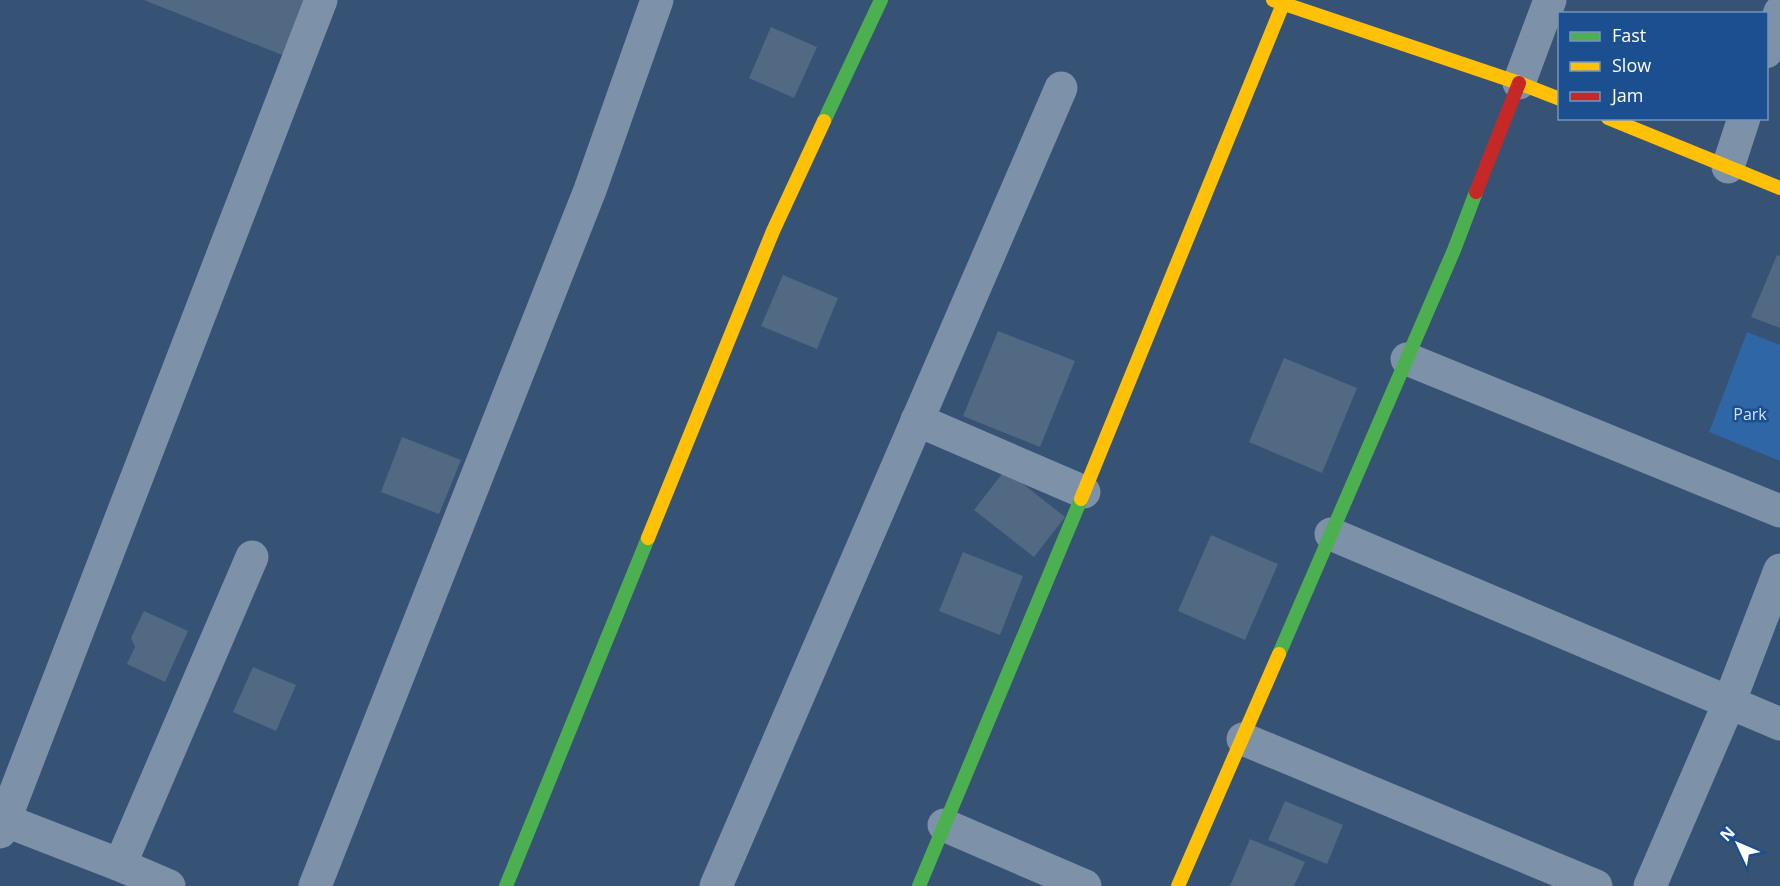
<svg xmlns="http://www.w3.org/2000/svg" width="1780" height="886" font-family="'Open Sans',sans-serif">
  <style>
    .green { fill: #2f66a5 }
    .building { fill: #526984 }
    .lines { fill: none; stroke-linecap: round; stroke-linejoin: round }
    .street { stroke: #7d92a8; stroke-width: 33 }
    .fast { stroke: #4caf50; stroke-width: 14 }
    .slow { stroke: #ffc107; stroke-width: 14 }
    .jam { stroke: #c62828; stroke-width: 14 }
    .labels { text-anchor: middle; stroke-width: 5; stroke-linejoin: round; paint-order: stroke }
    .park-label { font-size: 16px; fill: #cfe3fa; stroke: #1b4f8f }
  </style>
  <rect width="100%" height="100%" fill="#365274"/>
  <!-- green -->
  <polygon class="green" points="1747,332 1780,345 1780,461 1709,432"/>
  <!-- building -->
  <g class="building">
    <polygon points="144,0 310,0 287,57"/>
    <polygon points="771,27 817,47 794,98 749,78"/>
    <polygon points="1777,255 1780,256 1780,328 1751,317"/>
    <polygon points="783,275 838,298 817,349 761,326"/>
    <polygon points="998,331 1075,361 1040,447 963,416"/>
    <polygon points="1284,358 1357,388 1322,473 1249,442"/>
    <polygon points="402,437 461,460 439,514 381,492"/>
    <polygon points="1005,470 1065,517 1034,557 974,510"/>
    <polygon points="1211,535 1278,564 1245,640 1178,611"/>
    <polygon points="963,552 1023,576 1000,635 939,611"/>
    <polygon points="144,611 188,631 165,682 127,664 135,647 131,638"/>
    <polygon points="253,667 296,685 276,731 233,712"/>
    <polygon points="1285,801 1343,825 1327,864 1268,840"/>
    <polygon points="1250,839 1305,862 1294,886 1230,886"/>
  </g>
  <g class="lines">
    <!-- street -->
    <g class="street">
      <polyline points="1766,52 1780,12"/>
      <polyline points="1519,83 1550,0"/>
      <polyline points="1728,167 1744,118"/>
      <polyline points="1407,359 1780,511"/>
      <polyline points="917,420 1084,492"/>
      <polyline points="1331,534 1780,724"/>
      <polyline points="1243,739 1596,886"/>
      <polyline points="4,820 120,865 169,886"/>
      <polyline points="944,825 1085,886"/>
      <polyline points="0,832 321,0"/>
      <polyline points="120,865 252,557"/>
      <polyline points="315,886 590,190 657,0"/>
      <polyline points="716,886 1061,88"/>
      <polyline points="1650,886 1729,703 1780,570"/>
    </g>
    <!-- fast -->
    <g class="fast">
      <polyline points="824,121 881,0"/>
      <polyline points="1279,654 1454,250 1476,192"/>
      <polyline points="506,886 648,538"/>
      <polyline points="919,886 1081,499"/>
    </g>
    <!-- slow -->
    <g class="slow">
      <polyline points="1273,0 1519,83 1560,99"/>
      <polyline points="1608,118 1780,188"/>
      <polyline points="1081,499 1283,4"/>
      <polyline points="648,538 773,231 824,121"/>
      <polyline points="1178,886 1279,654"/>
    </g>
    <!-- jam -->
    <polyline class="jam" points="1476,192 1519,83"/>
  </g>
  <g class="labels">
    <!-- park labels -->
    <g class="park-label">
      <text x="1750" y="420">Park</text>
    </g>
  </g>
  <!-- legend -->
  <rect x="1558" y="12" width="210" height="108" fill="#1b4f8f" stroke="#7695bc" stroke-width="1.5"/>
  <rect x="1570" y="32" width="30" height="9" fill="#4caf50" stroke="#7695bc" stroke-width="1.5"/>
  <text x="1612" y="42" font-size="18" fill="#ffffff">Fast</text>
  <rect x="1570" y="62" width="30" height="9" fill="#ffc107" stroke="#7695bc" stroke-width="1.5"/>
  <text x="1612" y="72" font-size="18" fill="#ffffff">Slow</text>
  <rect x="1570" y="92" width="30" height="9" fill="#c62828" stroke="#7695bc" stroke-width="1.5"/>
  <text x="1612" y="102" font-size="18" fill="#ffffff">Jam</text>
  <!-- north arrow -->
  <g transform="translate(1738 844) rotate(314)" stroke="#1b4f8f" stroke-width="4.5" paint-order="stroke">
  <path d="M0-4.5L10 22L0 15L-10 22Z" fill="#ffffff"/>
  <text y="-9" font-size="16" font-weight="bold" text-anchor="middle" fill="#ffffff">N</text>
  </g>
</svg>
